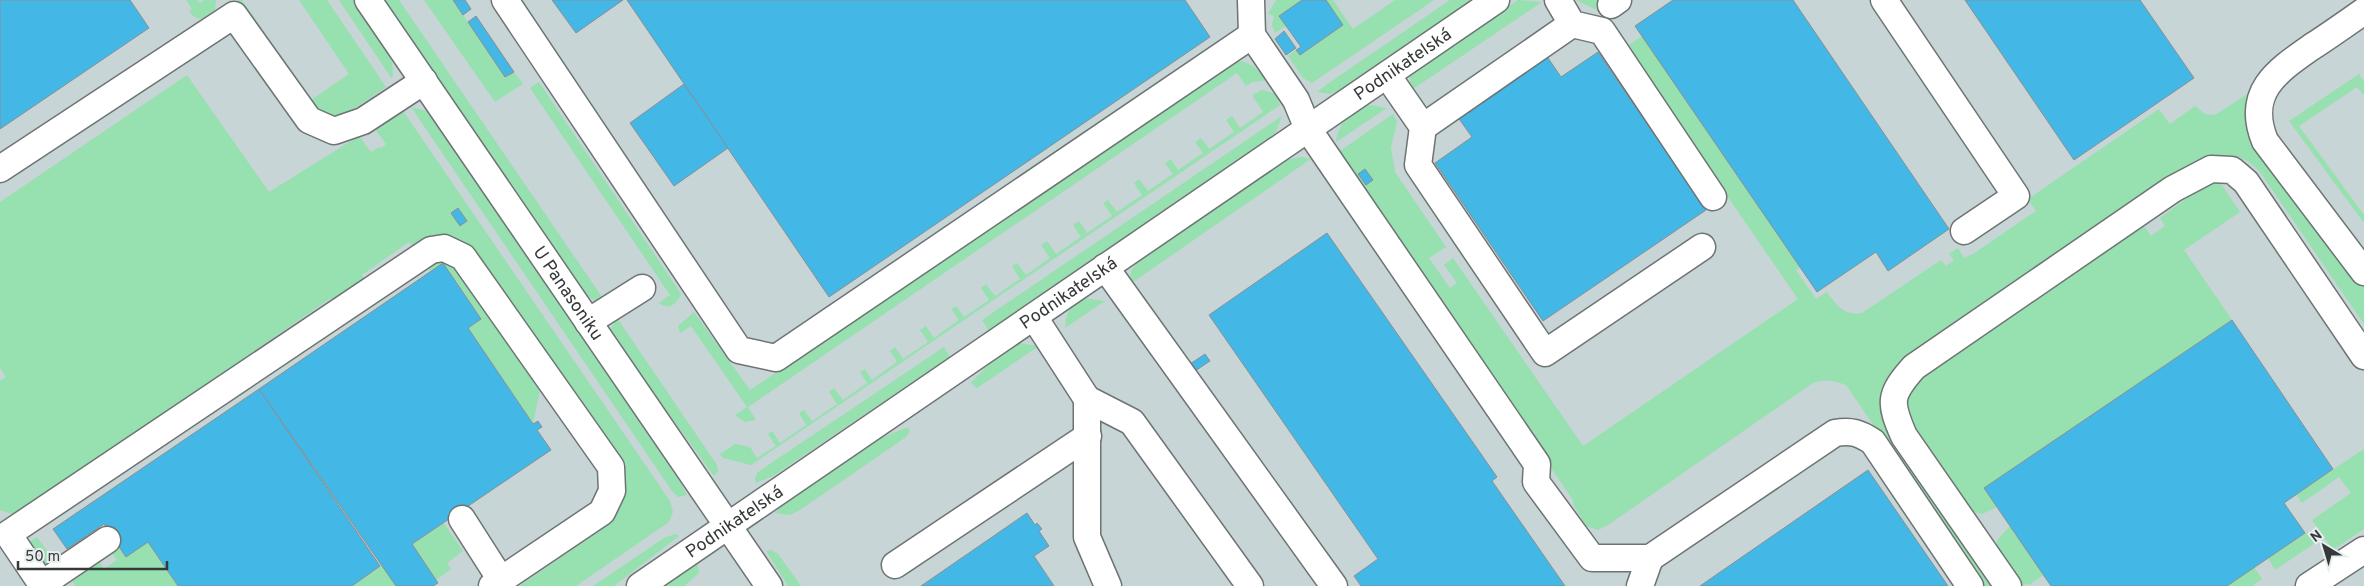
<svg xmlns="http://www.w3.org/2000/svg" width="2364" height="586" font-family="Overpass,sans-serif">
  <style>
    .built { fill: #c7d5d6 }
    .green { fill: #97e0af }
    .building { fill: #43b7e6; stroke: #8b8f91 }
    .lines { fill: none; stroke-linecap: round; stroke-linejoin: round }
    .minor-casing { stroke: #6e7373; stroke-width: 29 }
    .minor { stroke: #fff; stroke-width: 26 }
    .labels { text-anchor: middle; stroke-width: 5; stroke-linejoin: round; paint-order: stroke }
    .street-label { font-size: 18px; fill: #363939; stroke: #e8edee }
  </style>
  <rect width="100%" height="100%" fill="#dbe0e1"/>
  <!-- built -->
  <rect class="built" x="0" y="0" width="2364" height="586"/>
  <!-- green -->
  <g class="green">
    <polygon points="186,0 197,0 200,3 205,0 216,0 215,10 211,15 200,19 193,16 189,11 192,9"/>
    <polygon points="237,0 242,0 311,100 349,74 299,0 327,0 386,87 345,115 328,118 308,104"/>
    <path d="M 339,0 L 354,0 C 369,22 398,50 392,79 Z"/>
    <polygon points="383,0 399,0 604,300 595,301 584,294"/>
    <polygon points="424,0 453,0 505,77 514,72 523,84 495,102"/>
    <polygon points="1276,0 1302,0 1279,15 1286,26 1275,33 1272,25 1274,16 1268,14"/>
    <polygon points="1326,0 1333,0 1353,29 1395,0 1434,0 1312,83 1303,78 1288,56 1296,50 1300,55 1343,25"/>
    <polygon points="1450,0 1474,0 1342,89 1330,94 1317,92 1329,83"/>
    <polygon points="1518,0 1542,2 1410,91 1410,76 1415,70"/>
    <path d="M 1576,0 L 1602,0 L 1610,18 L 1629,45 L 1642,36 L 1800,267 L 1796,270 L 1816,299 L 1827,292 C 1837,306 1844,316 1862,313 L 1941,260 L 1946,266 L 1954,260 L 1949,254 L 1958,248 L 1964,258 L 1973,254 L 2036,211 L 2028,199 L 2159,109 L 2170,124 L 2195,106 L 2205,114 L 2215,115 L 2252,91 L 2259,145 L 2364,285 L 2364,324 L 2260,172 C 2244,154 2227,151 2205,160 L 1895,371 C 1885,382 1882,391 1881,405 L 1999,586 L 1981,586 L 1847,386 C 1835,380 1826,379 1813,383 L 1608,525 L 1598,530 L 1586,526 L 1573,504 L 1573,500 L 1337,153 L 1393,114 L 1397,122 L 1391,147 L 1395,172 L 1446,247 L 1429,258 L 1450,288 L 1457,283 L 1444,265 L 1453,258 L 1583,446 L 1798,299 L 1605,18 L 1599,11 Z"/>
    <polygon points="1242,61 1253,66 1268,80 1253,82 1246,86 1237,73 748,407 756,420 745,422 735,415 747,407 691,326 680,333 678,326 694,312 750,390 1230,65"/>
    <polygon points="2359,74 2364,82 2364,95 2357,87 2299,126 2364,215 2364,223 2289,121"/>
    <polygon points="187,75 269,192 359,136 371,152 379,147 381,148 386,144 373,126 401,108 670,501 673,512 669,522 576,586 519,586 613,522 611,518 618,497 471,254 416,251 409,242 362,275 368,284 337,305 331,298 251,353 252,355 229,371 227,370 15,515 0,510 0,381 6,377 0,368 0,202"/>
    <path d="M 539,82 L 681,294 C 677,304 669,311 659,303 L 670,295 L 530,88 Z"/>
    <polygon points="1262,90 1276,94 1280,105 751,465 723,458 720,454 735,444 750,447 757,458 776,446 768,434 772,431 780,443 806,425 799,413 804,410 812,421 837,404 829,392 834,388 843,400 867,383 860,372 865,369 872,380 897,362 890,351 895,347 903,359 928,342 920,330 926,326 934,338 959,320 951,309 956,306 964,317 989,300 981,288 986,284 995,296 1020,279 1012,266 1017,263 1026,275 1050,258 1041,245 1047,241 1056,254 1081,237 1073,225 1079,221 1087,233 1112,216 1103,203 1108,200 1117,212 1142,195 1134,183 1139,179 1148,191 1173,174 1165,163 1171,159 1178,170 1203,153 1195,142 1201,138 1209,149 1234,132 1226,120 1232,116 1240,128 1263,112 1252,95"/>
    <path d="M 1371,105 L 1387,108 L 1336,142 C 1338,123 1352,109 1371,105 Z"/>
    <polygon points="411,107 427,111 434,117 679,480 687,495 678,497 672,491"/>
    <polygon points="1282,116 1276,132 1265,143 989,331 982,320"/>
    <polygon points="1302,157 1311,159 1130,284 1131,271 1143,255 1279,163 1288,159"/>
    <polygon points="2219,181 2240,212 2184,250 2232,320 1985,488 1997,507 1982,514 1966,510 1905,418 1908,387 2140,220 2151,236 2165,226 2160,218 2187,198 2183,191"/>
    <polygon points="450,255 542,380 533,424 468,328 481,318 443,263 430,271 423,261"/>
    <path d="M 1083,298 L 1105,301 L 1065,328 C 1066,312 1069,307 1083,298 Z"/>
    <polygon points="617,318 717,465 718,471 714,476 612,336 610,330"/>
    <polygon points="1018,343 1039,346 977,388 971,383 1001,352"/>
    <polygon points="944,347 950,357 773,476 756,483 755,478 758,472"/>
    <polygon points="908,427 910,431 906,437 800,510 790,515 775,513 783,504 868,443"/>
    <polygon points="2364,449 2364,529 2333,550 2312,520 2351,493 2339,477 2302,503 2296,494"/>
    <polygon points="444,523 463,551 447,563 451,569 436,580 412,544"/>
    <polygon points="2010,526 2043,575 2031,584 2018,585 1995,546 1998,539"/>
    <polygon points="2307,532 2315,543 2275,570 2268,558"/>
    <polygon points="675,534 679,536 614,586 593,586 664,538"/>
    <path d="M 37,537 L 57,565 C 41,570 35,557 25,545 Z"/>
    <polygon points="116,542 126,557 148,542 178,586 76,586 68,575 99,561 104,569 117,560 111,552"/>
    <polygon points="771,550 778,554 801,586 788,586 766,551"/>
    <polygon points="697,563 699,573 684,586 660,586"/>
    <polygon points="382,565 396,586 352,586"/>
    <polygon points="2254,567 2262,579 2252,586 2227,586"/>
  </g>
  <!-- building -->
  <g class="building">
    <polygon points="0,0 130,0 149,28 0,129"/>
    <polygon points="453,0 465,0 471,9 463,15"/>
    <polygon points="552,0 623,0 576,33"/>
    <polygon points="627,0 1185,0 1210,37 829,297"/>
    <polygon points="1302,0 1326,0 1343,25 1300,55 1296,50 1301,47 1279,16"/>
    <polygon points="1673,0 1793,0 1949,229 1888,271 1876,252 1817,292 1635,26"/>
    <polygon points="1965,0 2140,0 2194,78 2074,160"/>
    <polygon points="476,16 514,72 505,77 468,22"/>
    <polygon points="1284,31 1296,48 1286,55 1275,39"/>
    <polygon points="1598,52 1706,210 1543,321 1435,163 1472,137 1457,116 1546,55 1561,77"/>
    <polygon points="684,84 728,148 674,186 630,123"/>
    <polygon points="1365,169 1373,180 1366,185 1358,174"/>
    <polygon points="458,208 467,221 460,226 451,213"/>
    <polygon points="1327,233 1497,477 1492,481 1565,586 1361,586 1354,576 1378,559 1209,315"/>
    <polygon points="443,263 481,319 468,328 533,424 538,421 542,427 537,430 551,450 412,544 438,583 433,586 396,586 259,389"/>
    <polygon points="2232,320 2333,469 2284,503 2305,533 2227,586 2051,586 1984,488"/>
    <polygon points="1205,354 1210,361 1192,373 1187,366"/>
    <polygon points="259,389 380,566 352,586 178,586 148,542 126,557 104,524 67,549 53,529"/>
    <polygon points="1868,470 1948,586 1700,586"/>
    <polygon points="1027,513 1035,525 1037,523 1042,529 1039,531 1049,546 1034,556 1054,586 921,586"/>
  </g>
  <g class="lines">
    <defs>
      <g id="minor">
        <path id="s1" d="M 368,0 L 769,586"/>
        <polyline points="505,0 739,350 776,358 1252,35"/>
        <path d="M 1251,0 L 1252,35 L 1296,100 L 1308,129 L 1537,464 L 1536,482 L 1592,558 L 1650,558 L 1835,433 C 1851,430 1860,433 1873,442 L 1970,586"/>
        <polyline points="1558,0 1572,24 1602,31 1713,197"/>
        <polyline points="1884,0 2016,196 1964,231"/>
        <polyline points="1611,5 1618,0"/>
        <path d="M 2364,11 C 2347,23 2330,35 2313,46 C 2277,71 2245,92 2265,141 L 2364,272"/>
        <polyline points="1387,75 1423,127 1418,165 1545,353 1702,247"/>
        <polyline points="1423,127 1572,24"/>
        <polyline points="0,169 234,15 309,120 334,131 363,121 424,81"/>
        <polyline points="1105,267 1334,586"/>
        <polyline points="1034,317 1087,399 1087,537 1108,586"/>
        <polyline points="588,322 642,288"/>
        <polyline points="1087,399 1132,422 1250,586"/>
        <polyline points="462,519 501,580"/>
        <polyline points="895,565 1088,436"/>
        <polyline points="42,584 107,540"/>
        <polyline points="43,586 8,534 431,250 444,248 463,257 611,467 612,491 602,512 492,586"/>
        <path id="s2" d="M 640,586 L 1496,0"/>
        <polyline points="1640,586 1650,558"/>
        <path d="M 2008,586 L 1904,436 C 1889,402 1889,395 1914,367 L 2173,189 L 2211,169 L 2232,170 L 2246,182 L 2364,356"/>
        <polyline points="2309,586 2364,550"/>
      </g>
    </defs>
    <!-- minor casing -->
    <use href="#minor" class="minor-casing"/>
    <!-- minor -->
    <use href="#minor" class="minor"/>
  </g>
  <g class="labels">
    <!-- street labels -->
    <g class="street-label">
      <text dy="6" stroke="none"><textPath href="#s2" startOffset="924">Podnikatelská</textPath></text>
      <text dy="6" stroke="none"><textPath href="#s1" startOffset="355">U Panasoniku</textPath></text>
      <text dy="6" stroke="none"><textPath href="#s2" startOffset="519">Podnikatelská</textPath></text>
      <text dy="6" stroke="none"><textPath href="#s2" startOffset="114">Podnikatelská</textPath></text>
    </g>
  </g>
  <!-- north arrow -->
  <g transform="translate(2324 546) rotate(322)" stroke="#e8edee" stroke-width="4" paint-order="stroke">
  <path d="M0-4L9 19L0 12L-9 19Z" fill="#363939"/>
  <text y="-8" font-size="14" font-weight="bold" text-anchor="middle" fill="#363939">N</text>
  </g>
  <!-- scale -->
  <path d="M18 561v8h149v-8" fill="none" stroke="#363939" stroke-width="2.5"/>
  <text x="25" y="561" font-size="15" fill="#363939" stroke="#e8edee" stroke-width="4" paint-order="stroke">50 m</text>
</svg>
